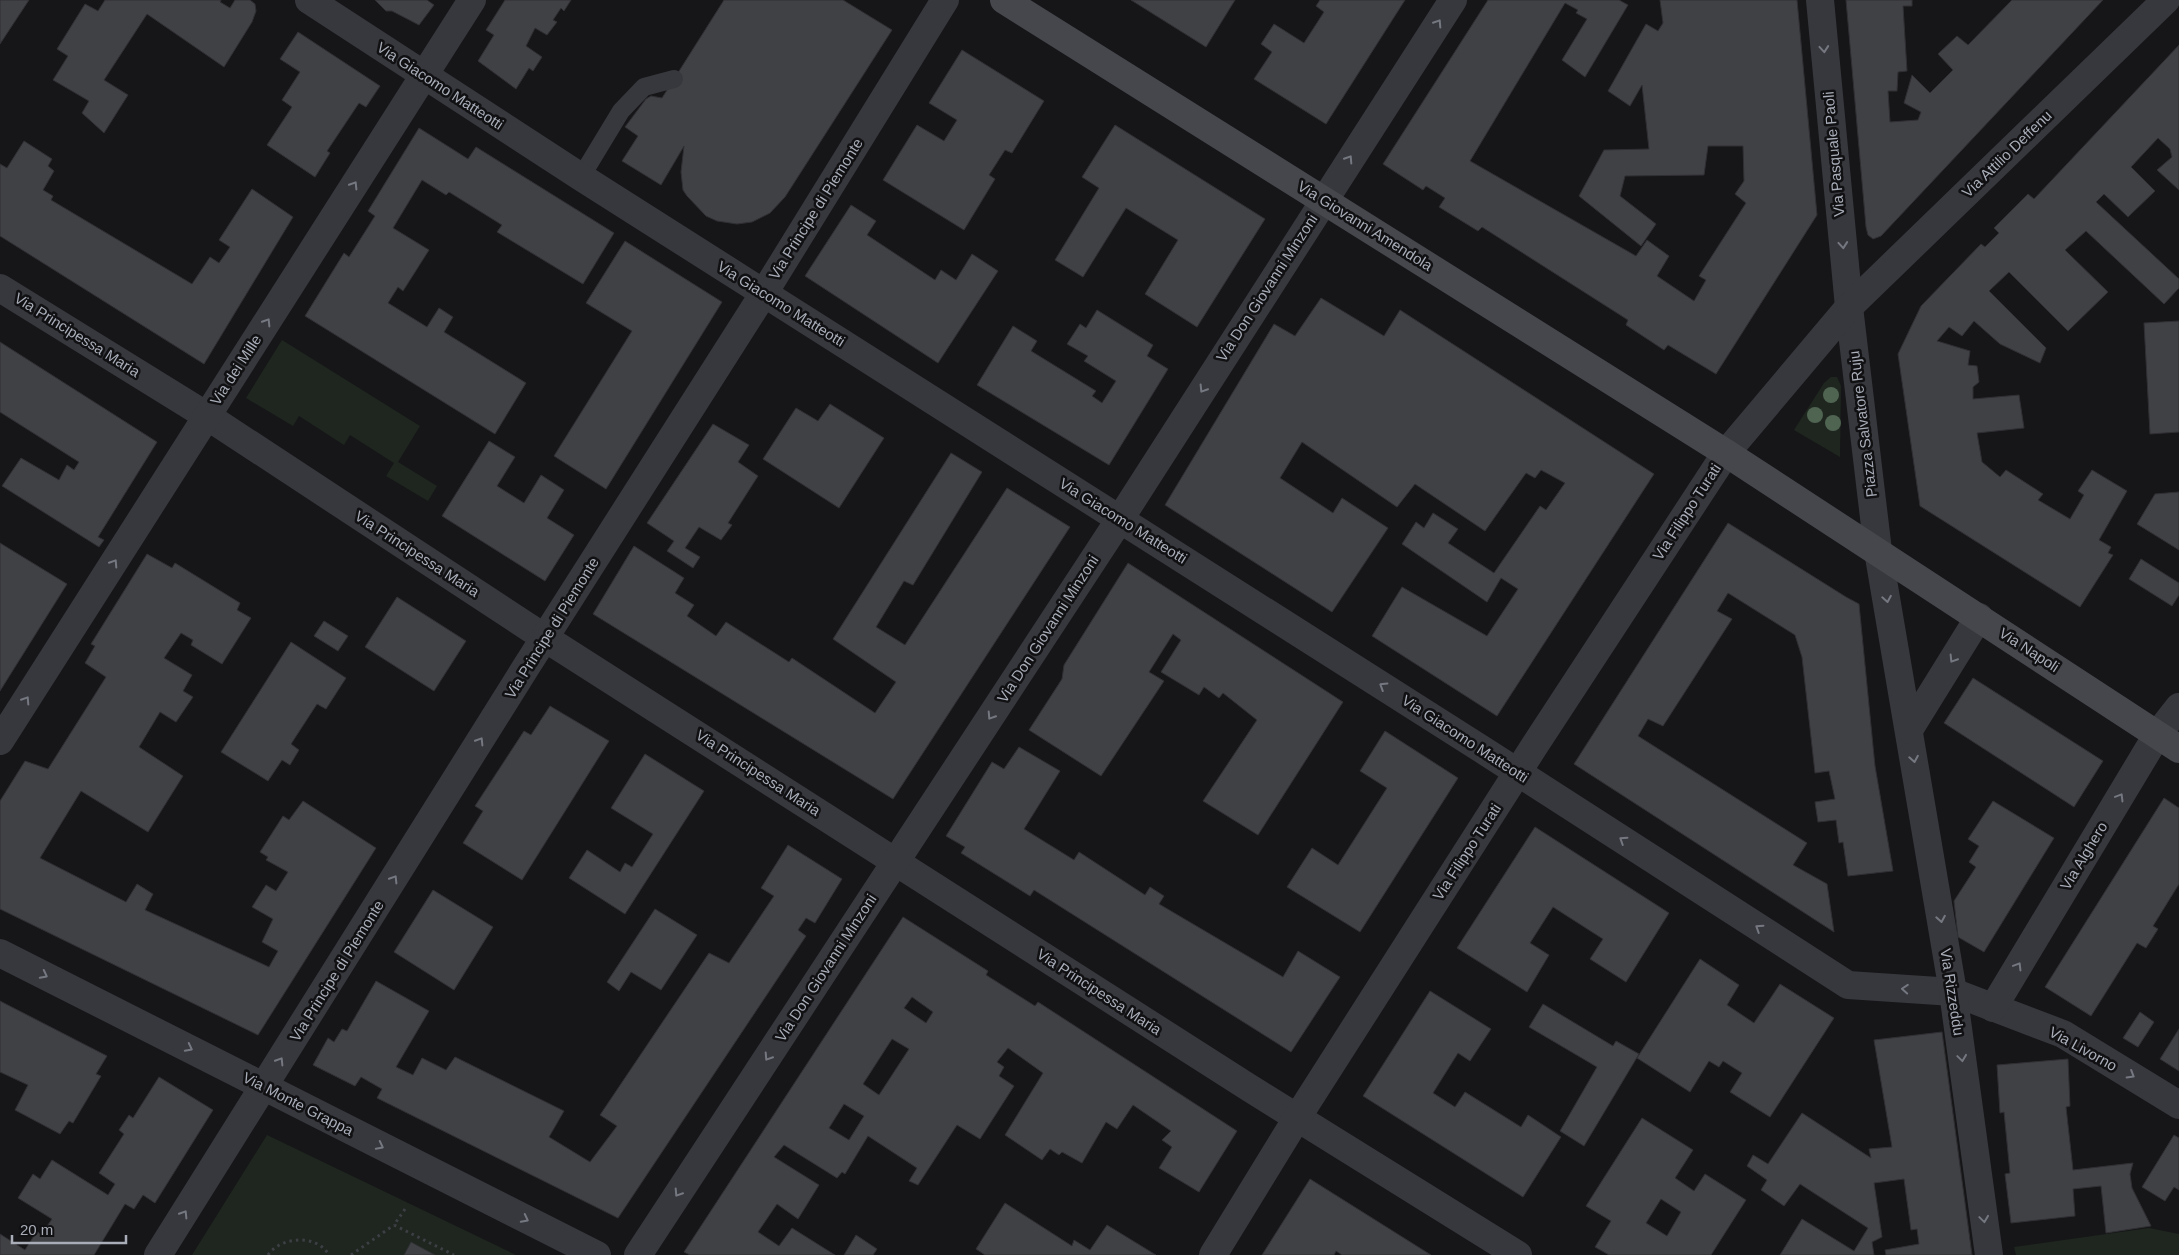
<svg xmlns="http://www.w3.org/2000/svg" width="2179" height="1255" font-family="Helvetica,sans-serif">
  <style>
    .green { fill: #1e261f }
    .building { fill: #404145; stroke: #303034; fill-rule: evenodd }
    .lines { fill: none; stroke-linecap: round; stroke-linejoin: round }
    .path { stroke: #3d3f44; stroke-width: 3; stroke-dasharray: 2.5 4; stroke-linecap: butt }
    .service { stroke: #37383d; stroke-width: 18 }
    .minor { stroke: #37383d; stroke-width: 28 }
    .tertiary { stroke: #37383d; stroke-width: 28 }
    .secondary { stroke: #45474d; stroke-width: 28 }
    .tree { fill: #506452 }
    .oneway { stroke: #757881 }
    .labels { text-anchor: middle; stroke-width: 5; stroke-linejoin: round; paint-order: stroke }
    .street-label { font-size: 15px; fill: #a8adb8; stroke: #111113 }
  </style>
  <rect width="100%" height="100%" fill="#161618"/>
  <!-- green -->
  <g class="green">
    <polygon points="282,340 420,426 398,462 437,486 428,501 386,476 394,463 350,435 344,445 299,416 293,426 246,398"/>
    <polygon points="1831,377 1837,377 1841,386 1840,457 1794,430 1824,383"/>
    <polygon points="267,1135 516,1255 192,1255"/>
    <polygon points="2149,1228 2179,1234 2179,1255 2016,1255 2014,1247"/>
  </g>
  <!-- building -->
  <g class="building">
    <polygon points="0,0 29,0 0,44"/>
    <polygon points="105,0 221,0 220,2 230,8 235,0 250,0 255,4 256,11 252,22 224,67 147,14 104,80 128,95 104,133 82,113 89,101 53,80 68,56 57,49 85,4 98,11"/>
    <polygon points="375,0 427,0 434,5 419,25 392,11 386,11"/>
    <polygon points="505,0 571,0 564,11 561,8 553,20 557,22 547,35 535,28 526,46 542,57 533,71 529,68 516,89 478,61 494,35 486,30"/>
    <polygon points="724,0 843,0 892,30 785,197 770,213 752,222 737,224 717,221 706,216 687,196 683,190 681,172 684,146 661,185 622,161 638,136 625,127 646,99 651,96 662,98"/>
    <polygon points="1131,0 1235,0 1206,47"/>
    <polygon points="1320,0 1405,0 1326,124 1254,79 1272,52 1261,44 1274,24 1304,43 1324,12 1316,6"/>
    <polygon points="1488,0 1619,0 1628,5 1585,77 1562,60 1587,19 1576,13 1578,10 1565,3 1470,161 1636,256 1647,240 1669,256 1657,276 1694,301 1706,280 1699,276 1746,203 1735,194 1744,181 1743,146 1708,146 1704,175 1625,176 1620,196 1656,224 1641,246 1579,196 1604,150 1649,149 1642,85 1630,106 1608,91 1646,24 1658,31 1663,23 1660,0 1797,0 1817,215 1716,374 1668,345 1664,350 1626,325 1628,320 1482,227 1478,231 1439,207 1445,198 1426,186 1423,190 1383,164"/>
    <polygon points="1846,0 1912,0 1912,6 1903,6 1907,71 1898,72 1897,91 1888,91 1890,122 1918,120 1921,112 1904,103 1912,75 1930,93 1953,70 1938,54 1957,36 1968,45 2012,0 2103,0 1881,236 1873,239 1868,235 1866,227"/>
    <polygon points="298,32 380,86 366,107 359,103 327,151 330,153 315,177 267,145 292,107 282,100 300,72 280,59"/>
    <polygon points="2179,45 2179,190 2157,170 2172,157 2170,149 2158,138 2131,167 2155,191 2128,217 2104,194 2096,202 2179,279 2179,288 2164,304 2086,231 2065,250 2108,292 2068,331 2009,272 1989,291 2046,348 2040,363 2000,344 1974,321 1962,336 1949,327 1937,341 1970,351 1968,365 1977,366 1979,382 1973,387 1973,399 2019,395 2024,428 1977,433 1982,462 2000,477 2006,470 2043,494 2038,500 2070,519 2084,495 2078,491 2092,470 2127,491 2099,540 2111,547 2108,553 2113,555 2080,607 1920,506 1898,354 1921,306 1981,244 1985,247 1999,233 1994,228 2028,194 2034,199"/>
    <polygon points="962,50 1044,101 1012,153 1005,150 989,175 995,179 964,230 883,180 917,125 944,141 957,120 929,103"/>
    <polygon points="1115,125 1265,219 1197,327 1145,294 1178,240 1126,208 1083,277 1055,260 1099,188 1082,177"/>
    <polygon points="419,128 468,159 476,147 614,233 583,284 497,232 502,225 449,192 446,195 422,180 393,228 429,250 403,291 398,287 388,303 427,327 439,308 453,317 444,332 526,383 495,434 305,316 344,253 349,257 375,216 368,211"/>
    <polygon points="24,141 52,159 48,166 54,171 43,190 53,196 51,200 192,284 210,257 219,263 230,247 219,240 252,189 293,217 204,364 0,236 0,164 7,168"/>
    <polygon points="851,205 876,221 867,235 935,280 941,270 956,280 972,254 998,271 938,363 805,276"/>
    <polygon points="625,241 722,302 606,489 554,456 632,331 586,303"/>
    <polygon points="1321,298 1384,336 1400,310 1654,474 1497,716 1372,636 1402,587 1487,636 1518,589 1501,578 1487,602 1402,544 1416,522 1424,528 1433,513 1458,529 1448,543 1494,573 1540,506 1546,510 1565,483 1541,470 1535,478 1526,473 1485,531 1415,484 1397,507 1302,442 1280,478 1333,513 1342,498 1388,528 1332,612 1165,505 1274,324 1295,336"/>
    <polygon points="1097,310 1153,345 1147,356 1168,369 1109,465 977,385 1013,326 1037,341 1031,351 1096,391 1092,396 1102,403 1116,381 1084,361 1088,356 1067,344 1080,324 1086,328"/>
    <polygon points="2179,321 2179,432 2150,434 2144,323"/>
    <polygon points="0,342 157,442 98,537 104,540 99,547 2,486 21,458 59,480 67,465 74,470 79,462 0,412"/>
    <polygon points="830,404 884,438 839,508 763,459 796,408 818,421"/>
    <polygon points="713,424 749,445 738,462 758,476 728,523 732,525 721,540 699,527 685,548 700,557 693,568 667,551 674,541 647,523"/>
    <polygon points="489,441 515,457 497,486 524,503 541,475 564,490 547,518 574,535 545,581 442,516"/>
    <polygon points="951,453 982,472 913,585 904,581 876,627 905,645 1007,488 1070,527 893,799 593,614 634,546 684,578 675,593 694,605 687,616 716,636 726,622 789,662 792,658 875,713 896,682 833,639"/>
    <polygon points="2179,492 2179,550 2137,524 2155,494"/>
    <polygon points="1728,523 1846,597 1859,604 1875,766 1893,871 1848,876 1843,842 1839,843 1836,820 1818,822 1815,802 1835,799 1829,771 1815,773 1802,657 1795,635 1728,593 1717,611 1732,619 1663,726 1648,719 1638,736 1807,843 1793,865 1827,884 1834,932 1574,764"/>
    <polygon points="0,543 67,584 0,691"/>
    <polygon points="147,554 172,568 175,563 240,603 237,610 251,618 222,664 191,645 193,640 181,633 164,658 192,675 183,691 193,697 176,722 160,712 139,747 183,776 148,832 81,791 40,858 126,902 137,884 153,894 145,910 269,967 278,951 262,942 273,919 252,907 266,885 276,891 288,872 266,860 268,857 260,852 283,816 289,820 303,801 376,848 258,1035 0,909 0,801 25,761 48,769 106,677 85,663 95,646 91,644"/>
    <polygon points="2141,559 2179,583 2179,595 2172,606 2129,579"/>
    <polygon points="1128,563 1343,702 1258,835 1203,801 1257,720 1223,693 1219,698 1204,687 1199,695 1161,672 1181,640 1173,634 1149,672 1164,681 1101,776 1029,730 1062,679 1064,665"/>
    <polygon points="397,597 466,641 434,691 365,647"/>
    <polygon points="324,621 348,636 338,651 314,636"/>
    <polygon points="291,642 346,678 326,709 317,704 291,744 299,750 290,765 282,760 268,781 221,752"/>
    <polygon points="1973,678 2103,761 2074,807 1944,723"/>
    <polygon points="550,706 609,741 522,880 463,843 483,811 475,806 524,731 531,735"/>
    <polygon points="1385,731 1458,778 1360,932 1287,887 1312,848 1338,865 1387,788 1360,771"/>
    <polygon points="1019,747 1060,771 1024,829 1074,860 1079,852 1145,895 1150,887 1164,896 1159,904 1283,977 1298,951 1340,977 1291,1052 1034,890 1030,896 961,853 965,847 946,836 992,762 1004,769"/>
    <polygon points="645,754 704,791 625,914 569,878 587,850 620,872 625,863 632,867 653,834 611,808"/>
    <polygon points="2164,798 2179,808 2179,884 2153,926 2158,929 2146,948 2137,943 2091,1016 2045,987"/>
    <polygon points="1993,801 2054,838 1984,952 1958,937 1954,901 1976,867 1969,862 1979,846 1968,839"/>
    <polygon points="1535,827 1669,913 1626,982 1590,959 1603,939 1553,907 1530,943 1549,955 1527,992 1457,948"/>
    <polygon points="788,845 842,879 815,923 806,918 798,930 806,936 618,1218 377,1098 382,1089 361,1077 355,1086 313,1065 328,1038 334,1042 342,1029 347,1031 376,981 429,1011 396,1067 413,1075 422,1058 446,1070 455,1057 564,1111 549,1137 590,1162 617,1126 600,1115 709,953 729,963 774,896 761,888"/>
    <polygon points="433,890 493,927 454,990 394,952"/>
    <polygon points="655,909 697,935 661,990 631,972 619,991 607,982"/>
    <path d="M 903,917 L 988,971 L 986,975 L 1035,1006 L 1038,1002 L 1237,1131 L 1199,1192 L 1159,1168 L 1172,1147 L 1162,1140 L 1171,1131 L 1133,1105 L 1117,1129 L 1106,1122 L 1082,1163 L 1062,1152 L 1059,1155 L 1050,1149 L 1042,1160 L 1005,1135 L 1043,1073 L 1008,1048 L 997,1062 L 1004,1067 L 999,1076 L 1014,1086 L 980,1139 L 957,1125 L 918,1185 L 909,1181 L 917,1168 L 868,1136 L 845,1174 L 842,1172 L 837,1178 L 784,1145 L 774,1157 L 819,1185 L 798,1219 L 777,1204 L 758,1232 L 779,1246 L 792,1228 L 835,1255 L 690,1255 L 684,1252 ZM 912,997 L 933,1012 L 926,1023 L 904,1008 ZM 892,1039 L 909,1049 L 879,1095 L 863,1084 ZM 844,1104 L 864,1116 L 849,1140 L 829,1128 Z"/>
    <polygon points="1700,959 1739,985 1727,1005 1754,1023 1780,984 1834,1018 1770,1117 1730,1092 1742,1073 1723,1061 1719,1067 1709,1061 1690,1092 1637,1058"/>
    <polygon points="1430,991 1491,1029 1470,1061 1458,1053 1433,1093 1455,1107 1465,1092 1521,1127 1528,1115 1561,1137 1523,1197 1363,1096"/>
    <polygon points="0,1001 107,1056 96,1074 101,1076 73,1123 69,1121 60,1134 15,1110 28,1085 0,1072"/>
    <polygon points="1543,1004 1613,1046 1616,1041 1639,1054 1584,1146 1560,1131 1597,1067 1529,1027"/>
    <polygon points="2140,1012 2154,1022 2138,1047 2123,1038"/>
    <polygon points="2179,1029 2179,1071 2160,1059"/>
    <polygon points="1942,1032 1972,1255 1886,1255 1885,1250 1919,1244 1917,1229 1911,1230 1904,1179 1874,1183 1882,1237 1872,1242 1874,1255 1780,1255 1802,1219 1854,1251 1868,1228 1800,1184 1784,1206 1761,1190 1767,1180 1747,1166 1753,1155 1768,1164 1802,1113 1871,1158 1869,1149 1892,1147 1874,1040"/>
    <polygon points="2068,1059 2070,1106 2066,1107 2073,1170 2133,1163 2130,1174 2132,1188 2151,1226 2106,1233 2101,1186 2073,1189 2075,1216 2011,1223 2005,1174 2010,1173 2004,1112 2000,1113 1997,1065"/>
    <polygon points="159,1077 213,1110 155,1203 143,1195 134,1209 125,1204 94,1255 0,1255 0,1234 25,1250 37,1231 41,1235 52,1219 18,1198 33,1174 40,1179 52,1160 108,1195 115,1184 99,1173 124,1134 119,1130 129,1115 133,1118"/>
    <path d="M 1642,1118 L 1693,1150 L 1675,1178 L 1694,1191 L 1705,1174 L 1746,1200 L 1711,1255 L 1609,1255 L 1595,1247 L 1611,1221 L 1586,1206 ZM 1661,1199 L 1681,1212 L 1667,1236 L 1646,1223 Z"/>
    <polygon points="2174,1135 2179,1138 2179,1190 2174,1187 2165,1201 2142,1187"/>
    <polygon points="1310,1179 1431,1255 1342,1255 1336,1251 1334,1255 1262,1255"/>
    <polygon points="1005,1203 1072,1246 1074,1240 1090,1250 1107,1225 1156,1255 985,1255 976,1249"/>
    <polygon points="856,1235 877,1249 873,1255 844,1255"/>
    <polygon points="411,1242 435,1255 404,1255"/>
  </g>
  <g class="lines">
    <!-- path -->
    <g class="path">
      <polyline points="405,1209 394,1225 454,1255"/>
      <path d="M 268,1255 C 281,1236 317,1234 329,1255"/>
      <polyline points="351,1255 394,1225"/>
    </g>
    <!-- service -->
    <polyline class="service" points="581,177 621,111 644,87 674,79"/>
    <!-- minor -->
    <g class="minor">
      <polyline points="309,0 581,177 1483,750 1848,985 1953,992 2063,1034 2179,1105"/>
      <polyline points="1820,0 1849,307"/>
      <polyline points="0,288 207,416 545,638 1248,1087 1518,1255"/>
      <polyline points="1878,551 1953,992 1989,1255"/>
      <polyline points="1909,730 1979,617"/>
      <polyline points="0,953 597,1255"/>
      <polyline points="1993,1008 2157,735 2179,707"/>
      <polyline points="158,1255 526,667 764,293 945,0"/>
      <polyline points="638,1255 1120,519 1453,0"/>
    </g>
    <!-- tertiary -->
    <g class="tertiary">
      <polyline points="1849,307 1878,551"/>
      <polyline points="0,741 472,0"/>
      <polyline points="1213,1255 1297,1118 1535,745 1726,453 1849,307 2166,0"/>
    </g>
    <!-- secondary -->
    <polyline class="secondary" points="1004,0 1726,453 2179,749"/>
  </g>
  <!-- trees -->
  <g class="tree">
    <circle cx="1831" cy="395" r="8"/>
    <circle cx="1815" cy="415" r="8"/>
    <circle cx="1833" cy="423" r="8"/>
  </g>
  <!-- one-way arrows -->
  <defs><path id="oneway-chevron" d="M-2-3.5L2.5 0L-2 3.5" fill="none" stroke-width="1.6" stroke-linecap="round" stroke-linejoin="round" transform="scale(1.25)"/></defs>
  <g class="oneway">
    <use href="#oneway-chevron" transform="translate(1438 23) rotate(-57)"/>
    <use href="#oneway-chevron" transform="translate(1824 49) rotate(85)"/>
    <use href="#oneway-chevron" transform="translate(1349 159) rotate(-57)"/>
    <use href="#oneway-chevron" transform="translate(354 185) rotate(-58)"/>
    <use href="#oneway-chevron" transform="translate(1843 245) rotate(85)"/>
    <use href="#oneway-chevron" transform="translate(267 322) rotate(-58)"/>
    <use href="#oneway-chevron" transform="translate(1203 389) rotate(122)"/>
    <use href="#oneway-chevron" transform="translate(114 563) rotate(-57)"/>
    <use href="#oneway-chevron" transform="translate(1887 599) rotate(80)"/>
    <use href="#oneway-chevron" transform="translate(1953 659) rotate(122)"/>
    <use href="#oneway-chevron" transform="translate(1383 686) rotate(-148)"/>
    <use href="#oneway-chevron" transform="translate(26 700) rotate(-57)"/>
    <use href="#oneway-chevron" transform="translate(991 716) rotate(123)"/>
    <use href="#oneway-chevron" transform="translate(480 741) rotate(-58)"/>
    <use href="#oneway-chevron" transform="translate(1914 759) rotate(80)"/>
    <use href="#oneway-chevron" transform="translate(2120 797) rotate(-59)"/>
    <use href="#oneway-chevron" transform="translate(1623 840) rotate(-147)"/>
    <use href="#oneway-chevron" transform="translate(394 879) rotate(-58)"/>
    <use href="#oneway-chevron" transform="translate(1941 919) rotate(80)"/>
    <use href="#oneway-chevron" transform="translate(1759 928) rotate(-147)"/>
    <use href="#oneway-chevron" transform="translate(2018 966) rotate(-59)"/>
    <use href="#oneway-chevron" transform="translate(44 975) rotate(27)"/>
    <use href="#oneway-chevron" transform="translate(1905 989) rotate(-176)"/>
    <use href="#oneway-chevron" transform="translate(189 1048) rotate(27)"/>
    <use href="#oneway-chevron" transform="translate(768 1057) rotate(123)"/>
    <use href="#oneway-chevron" transform="translate(1962 1058) rotate(82)"/>
    <use href="#oneway-chevron" transform="translate(280 1061) rotate(-58)"/>
    <use href="#oneway-chevron" transform="translate(2131 1075) rotate(31)"/>
    <use href="#oneway-chevron" transform="translate(380 1146) rotate(27)"/>
    <use href="#oneway-chevron" transform="translate(678 1193) rotate(123)"/>
    <use href="#oneway-chevron" transform="translate(184 1214) rotate(-58)"/>
    <use href="#oneway-chevron" transform="translate(525 1219) rotate(27)"/>
    <use href="#oneway-chevron" transform="translate(1984 1219) rotate(82)"/>
  </g>
  <g class="labels">
    <!-- street labels -->
    <g class="street-label">
      <text transform="translate(440 86) rotate(33)" y="5">Via Giacomo Matteotti</text>
      <text transform="translate(1834 154) rotate(-95)" y="5">Via Pasquale Paoli</text>
      <text transform="translate(2007 154) rotate(-44)" y="5">Via Attilio Deffenu</text>
      <text transform="translate(816 209) rotate(-58)" y="5">Via Principe di Piemonte</text>
      <text transform="translate(1365 226) rotate(32)" y="5">Via Giovanni Amendola</text>
      <text transform="translate(1267 288) rotate(-57)" y="5">Via Don Giovanni Minzoni</text>
      <text transform="translate(781 304) rotate(32)" y="5">Via Giacomo Matteotti</text>
      <text transform="translate(77 335) rotate(32)" y="5">Via Principessa Maria</text>
      <text transform="translate(236 370) rotate(-57)" y="5">Via dei Mille</text>
      <text transform="translate(1863 424) rotate(-97)" y="5">Piazza Salvatore Ruju</text>
      <text transform="translate(1687 512) rotate(-57)" y="5">Via Filippo Turati</text>
      <text transform="translate(1123 521) rotate(32)" y="5">Via Giacomo Matteotti</text>
      <text transform="translate(417 554) rotate(33)" y="5">Via Principessa Maria</text>
      <text transform="translate(552 628) rotate(-58)" y="5">Via Principe di Piemonte</text>
      <text transform="translate(1048 629) rotate(-57)" y="5">Via Don Giovanni Minzoni</text>
      <text transform="translate(2029 650) rotate(33)" y="5">Via Napoli</text>
      <text transform="translate(1465 739) rotate(33)" y="5">Via Giacomo Matteotti</text>
      <text transform="translate(758 773) rotate(33)" y="5">Via Principessa Maria</text>
      <text transform="translate(1467 852) rotate(-57)" y="5">Via Filippo Turati</text>
      <text transform="translate(2084 856) rotate(-59)" y="5">Via Alghero</text>
      <text transform="translate(826 968) rotate(-57)" y="5">Via Don Giovanni Minzoni</text>
      <text transform="translate(337 971) rotate(-58)" y="5">Via Principe di Piemonte</text>
      <text transform="translate(1099 992) rotate(33)" y="5">Via Principessa Maria</text>
      <text transform="translate(1952 992) rotate(81)" y="5">Via Rizzeddu</text>
      <text transform="translate(2083 1049) rotate(29)" y="5">Via Livorno</text>
      <text transform="translate(298 1104) rotate(27)" y="5">Via Monte Grappa</text>
    </g>
  </g>
  <!-- scale -->
  <path d="M12 1235v8h114v-8" fill="none" stroke="#a8adb8" stroke-width="2.5"/>
  <text x="20" y="1235" font-size="15" fill="#a8adb8" stroke="#111113" stroke-width="4" paint-order="stroke">20 m</text>
</svg>
